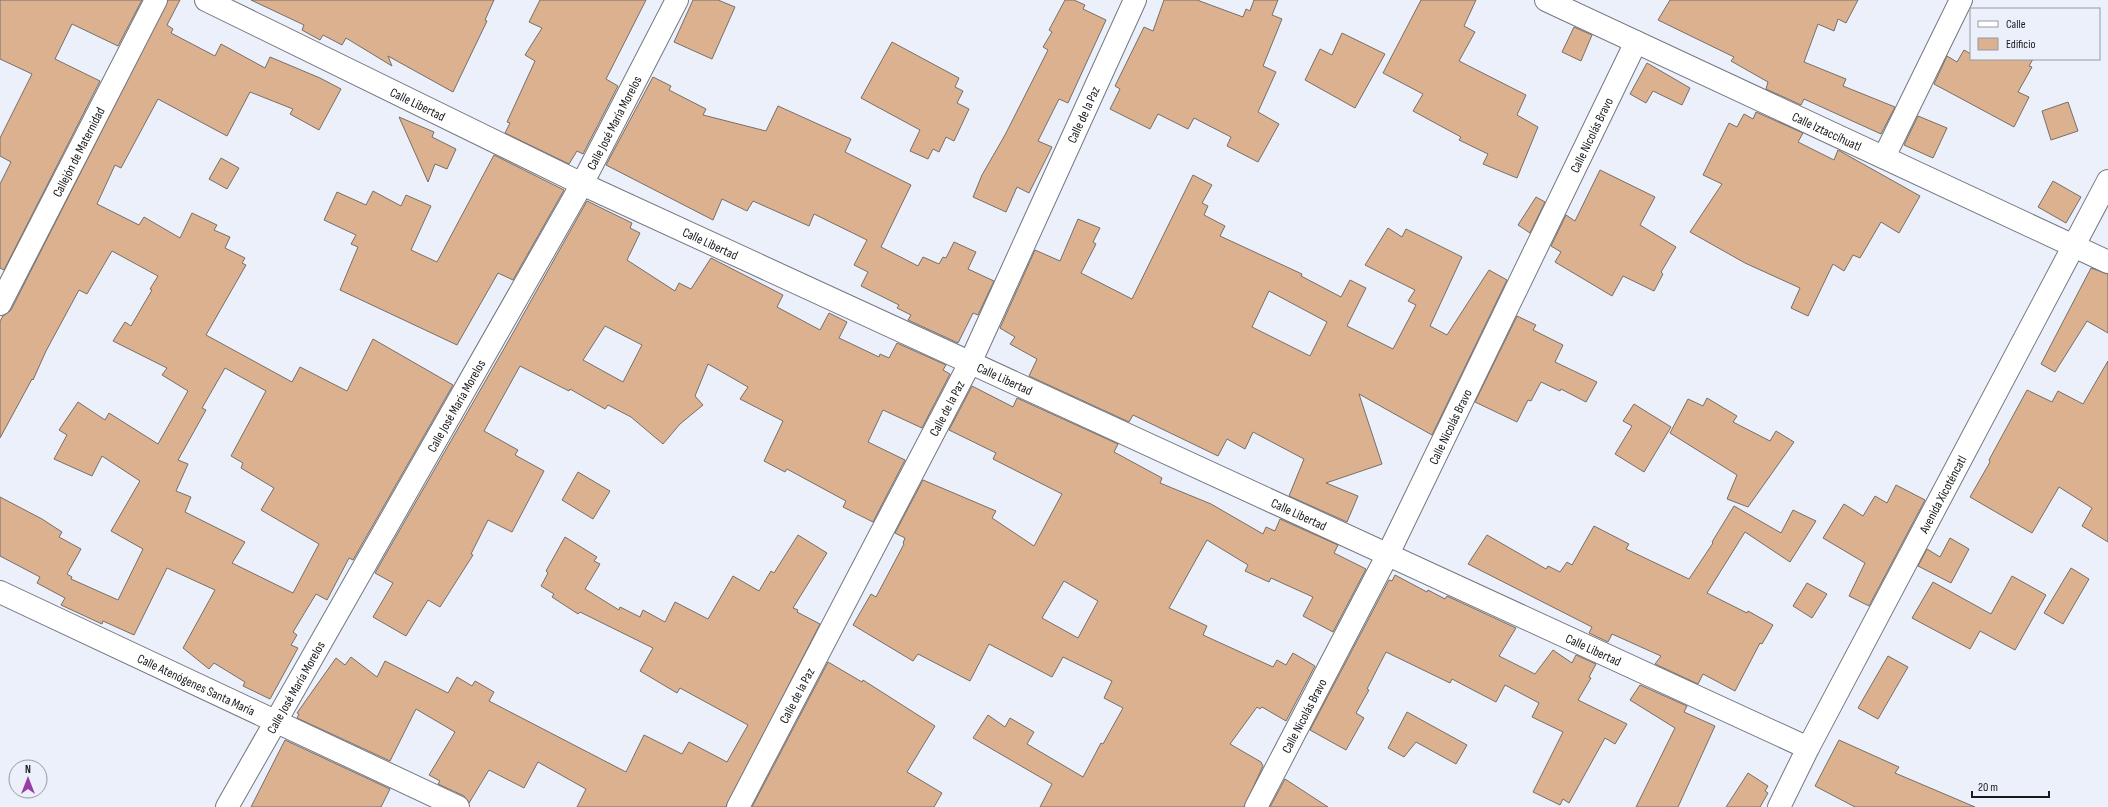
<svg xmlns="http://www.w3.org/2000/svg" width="2108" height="807" font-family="'Sofia Sans Condensed',sans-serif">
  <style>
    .building { fill: #dbb18f; stroke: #786f68; fill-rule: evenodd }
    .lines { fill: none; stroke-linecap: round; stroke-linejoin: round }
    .street-casing { stroke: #737780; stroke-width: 24 }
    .street { stroke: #fff; stroke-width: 22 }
    .labels { text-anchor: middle; stroke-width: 3.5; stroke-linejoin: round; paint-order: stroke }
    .street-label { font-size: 13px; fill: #17191c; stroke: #ebf0fa }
  </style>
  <rect width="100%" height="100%" fill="#ebf0fa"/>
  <!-- building -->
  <g class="building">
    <polygon points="0,0 142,0 118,46 72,24 55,59 100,81 4,270 0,268 0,184 11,162 0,156 0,138 32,74 0,59"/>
    <path d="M 168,0 L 180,0 L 167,25 L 173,29 L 171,33 L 215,56 L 221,44 L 265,68 L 270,57 L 320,78 L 341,89 L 319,130 L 290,114 L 293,109 L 250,92 L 227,136 L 158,99 L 121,168 L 115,165 L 97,204 L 139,225 L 144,217 L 180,238 L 192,213 L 217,225 L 214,230 L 230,237 L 225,248 L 245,258 L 242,263 L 246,265 L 206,335 L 292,382 L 300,367 L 347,391 L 373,339 L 453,385 L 353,560 L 349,558 L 327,600 L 316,594 L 293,632 L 297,635 L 291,645 L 298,648 L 270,699 L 243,686 L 245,682 L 214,663 L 209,669 L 183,648 L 215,590 L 167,568 L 134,635 L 103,621 L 102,624 L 61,605 L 65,598 L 37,583 L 40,577 L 0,556 L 0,497 L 42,519 L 62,532 L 59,537 L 81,549 L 67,574 L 72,577 L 71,579 L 118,600 L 143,549 L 111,531 L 140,481 L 102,456 L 92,476 L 54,459 L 67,435 L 59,430 L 78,402 L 105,420 L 109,413 L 158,444 L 188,391 L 162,375 L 167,368 L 113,341 L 125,322 L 131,326 L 152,290 L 150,289 L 158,276 L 112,251 L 87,294 L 79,290 L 46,351 L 33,380 L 32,379 L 0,438 L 0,321 L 3,316 L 11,310 ZM 225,368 L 266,391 L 231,456 L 243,463 L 241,468 L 274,488 L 261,510 L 319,544 L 293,593 L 232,563 L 245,542 L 185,512 L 191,497 L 176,491 L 188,464 L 178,460 L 206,410 L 202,408 Z"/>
    <polygon points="251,0 494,0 485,20 487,21 453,92 388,56 392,66 346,38 342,45 323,35 320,40 302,30 304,25"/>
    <polygon points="540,0 646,0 606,79 618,86 583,154 577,151 569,164 505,133 510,123 507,122 535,61 525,55 542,28 529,22"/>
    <polygon points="693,0 718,0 735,7 712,59 674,42"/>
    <polygon points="1065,0 1074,0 1085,5 1083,9 1106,20 1073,92 1068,103 1059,99 1038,141 1052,147 1029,193 1017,187 1006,212 973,197 982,175 1005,135 1048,50 1043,47 1052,32 1049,30"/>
    <polygon points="1164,0 1197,0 1243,17 1246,9 1250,11 1254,0 1278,0 1272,15 1282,19 1263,66 1276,72 1258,112 1279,124 1258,162 1227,146 1231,137 1194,118 1188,129 1158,114 1150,129 1110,109 1120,89 1115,86 1144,27 1153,31"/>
    <polygon points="1421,0 1476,0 1464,26 1475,32 1459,61 1526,95 1517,115 1538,127 1517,178 1483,164 1488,154 1459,140 1461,137 1413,111 1423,94 1383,73"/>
    <polygon points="1670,0 1858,0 1846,23 1838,19 1834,31 1818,24 1804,62 1846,79 1843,86 1895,107 1881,134 1804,99 1801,105 1766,89 1768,82 1731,61 1734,57 1658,20"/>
    <polygon points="1574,27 1592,35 1581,61 1562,52"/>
    <polygon points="1342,33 1385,54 1355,108 1305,80 1320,49 1332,55"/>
    <polygon points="892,42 959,78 955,87 963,91 957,103 969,109 954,141 946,137 939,152 933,149 928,159 910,151 920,130 861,98"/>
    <polygon points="1964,50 1971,54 1971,59 2033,59 2029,66 2032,67 2018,92 2029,97 2014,127 1934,84 1947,56 1957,62"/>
    <polygon points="1647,63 1690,88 1682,105 1653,91 1646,103 1630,94"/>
    <polygon points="653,77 671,86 669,90 706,109 703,115 766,131 778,106 851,139 845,152 911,185 881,247 918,266 923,257 939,264 943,257 946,258 954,242 976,252 968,269 994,281 978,315 973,313 958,343 908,320 911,315 897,308 899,305 861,286 868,272 854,265 867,240 814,214 809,226 753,201 747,211 722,199 713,220 606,165"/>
    <polygon points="2068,102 2078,131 2051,140 2042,111"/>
    <polygon points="1756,112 1803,133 1798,142 1834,160 1838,150 1920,196 1899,233 1881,222 1860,258 1853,255 1844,271 1833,264 1808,316 1791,308 1800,288 1745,263 1690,232 1722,184 1703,175 1729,123 1737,127 1744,114 1753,119"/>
    <polygon points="1918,116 1947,128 1933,158 1904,145"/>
    <polygon points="399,117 434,132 432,137 456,149 447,169 435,164 428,182"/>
    <polygon points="494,155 564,190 513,280 498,273 457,345 340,290 358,247 351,244 356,235 324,220 337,192 366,205 373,191 401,206 406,195 431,206 411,250 437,262"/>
    <polygon points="221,158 239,168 227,189 209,179"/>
    <polygon points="1600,170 1655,197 1640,225 1676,247 1661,272 1663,274 1654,291 1623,276 1612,296 1555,262 1561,252 1551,246 1566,215 1575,221"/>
    <path d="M 1193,175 L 1212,185 L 1202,203 L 1208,206 L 1204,215 L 1225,226 L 1220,236 L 1302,274 L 1301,276 L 1341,297 L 1350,280 L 1366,288 L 1347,326 L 1393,349 L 1416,305 L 1408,301 L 1415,290 L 1365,265 L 1388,228 L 1402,237 L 1406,229 L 1462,257 L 1430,326 L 1447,335 L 1489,270 L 1507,280 L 1432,435 L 1359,394 L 1382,464 L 1326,483 L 1358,496 L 1347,522 L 1289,496 L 1304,459 L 1253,432 L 1245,449 L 1227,439 L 1218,456 L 1133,415 L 1129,422 L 1029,376 L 1037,359 L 1010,344 L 1015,337 L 1000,328 L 1035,250 L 1060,261 L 1078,219 L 1100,228 L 1093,242 L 1096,244 L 1081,273 L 1132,299 ZM 1269,291 L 1327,322 L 1310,356 L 1252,327 Z"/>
    <polygon points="2053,181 2081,197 2066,223 2038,207"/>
    <polygon points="1536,197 1545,202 1530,233 1518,225"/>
    <path d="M 587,201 L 632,223 L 630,228 L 640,233 L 627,260 L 675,291 L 679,283 L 691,289 L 711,258 L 783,295 L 777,307 L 820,330 L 829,313 L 847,322 L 839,338 L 879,357 L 880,354 L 889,358 L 897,343 L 946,365 L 943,370 L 950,374 L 922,428 L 883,410 L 868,442 L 905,460 L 873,522 L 843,507 L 846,501 L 787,469 L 785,472 L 764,461 L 783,421 L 740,399 L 748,387 L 708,364 L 695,396 L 703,405 L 680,424 L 663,444 L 631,417 L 608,405 L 605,409 L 570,389 L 569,391 L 520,366 L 484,431 L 518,450 L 515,455 L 544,471 L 512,532 L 488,520 L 471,554 L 473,555 L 440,607 L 428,600 L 406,636 L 373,617 L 393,583 L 375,573 L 509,340 ZM 605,326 L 642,345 L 623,382 L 583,360 Z"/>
    <polygon points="2091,268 2108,274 2108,333 2087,321 2055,372 2041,364"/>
    <polygon points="1517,316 1536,325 1533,330 1563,345 1555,362 1597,382 1586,402 1561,389 1560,391 1541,382 1531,401 1528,400 1517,422 1475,402"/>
    <polygon points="2108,361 2108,542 2082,526 2092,508 2059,487 2032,533 1970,497 1990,462 1989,460 2027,390 2052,402 2058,391 2083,404"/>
    <path d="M 972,386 L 1013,407 L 1017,398 L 1118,444 L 1114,452 L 1162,478 L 1160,483 L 1211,504 L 1263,534 L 1266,527 L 1275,531 L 1280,519 L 1338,545 L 1334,553 L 1366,569 L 1333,632 L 1303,616 L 1313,597 L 1271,578 L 1269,582 L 1245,571 L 1248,565 L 1207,540 L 1169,608 L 1207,626 L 1203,635 L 1273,667 L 1277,660 L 1286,665 L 1293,653 L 1315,666 L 1286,721 L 1262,707 L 1260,709 L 1257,707 L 1230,744 L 1261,762 L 1263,766 L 1244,807 L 1040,807 L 1052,784 L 973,738 L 988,715 L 1005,727 L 1010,718 L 1034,732 L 1027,744 L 1083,777 L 1101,743 L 1103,744 L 1123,708 L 1104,698 L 1112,681 L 1063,657 L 1052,677 L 989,644 L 970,681 L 918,654 L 913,661 L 853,625 L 871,594 L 876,597 L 904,544 L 903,543 L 905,538 L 895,533 L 923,480 L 996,511 L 992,518 L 1034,546 L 1062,494 L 993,459 L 996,453 L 949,430 ZM 1064,581 L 1098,601 L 1078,638 L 1042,618 Z"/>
    <polygon points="1707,398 1737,416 1733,422 1770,441 1776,431 1794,442 1748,507 1727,499 1737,475 1670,433 1688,399 1703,406"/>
    <polygon points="1634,404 1671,427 1644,472 1615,454 1632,426 1623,421"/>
    <polygon points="578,472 610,491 593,519 562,500"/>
    <polygon points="1896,485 1925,500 1869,606 1849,596 1865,563 1823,538 1844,504 1863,516 1875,496 1887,503"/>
    <polygon points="1734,506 1781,533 1793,510 1816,521 1790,562 1745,532 1707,593 1747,613 1748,611 1773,625 1762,644 1760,643 1735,691 1703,674 1698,684 1655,664 1661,656 1612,634 1608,642 1589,633 1592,627 1468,564 1487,535 1546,569 1548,566 1560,572 1567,562 1572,565 1594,526 1629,544 1626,549 1689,579 1713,543 1712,542"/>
    <polygon points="798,535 827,553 793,608 798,610 797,612 820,624 726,807 577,807 586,789 538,762 524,788 489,770 469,803 464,796 438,784 440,781 429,775 455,732 416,709 390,761 297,718 299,714 297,713 336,658 345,665 351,657 377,677 385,661 448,693 457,677 472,686 475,681 494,692 489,701 626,772 644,735 682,754 689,742 727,762 748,725 680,688 677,693 640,671 653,648 580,612 578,614 552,597 554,594 541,586 548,573 546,571 565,537 597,557 594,561 600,564 585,589 619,610 620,607 640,617 643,610 665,622 675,602 708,619 733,576 759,591 771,571 774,573"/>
    <polygon points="1950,538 1969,549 1951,583 1918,566 1927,549 1940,557"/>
    <polygon points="2071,568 2089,579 2063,624 2044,613"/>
    <polygon points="1395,575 1427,592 1428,590 1445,599 1447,596 1516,628 1499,656 1535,674 1553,650 1572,663 1576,655 1596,664 1589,677 1591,678 1578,700 1627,724 1615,744 1605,738 1569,803 1563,799 1560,805 1533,792 1563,732 1532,717 1539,703 1505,685 1496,702 1452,679 1450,683 1386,652 1367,689 1369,690 1356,713 1364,718 1346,750 1310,730 1389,580 1392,581"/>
    <polygon points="2012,576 2046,595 2015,650 1980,631 1970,649 1912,618 1933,582 1991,614"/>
    <polygon points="1807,583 1827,594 1812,618 1793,606"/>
    <polygon points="1888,656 1908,667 1878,719 1858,708"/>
    <polygon points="828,662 862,682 863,680 935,726 907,772 942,793 934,807 752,807"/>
    <polygon points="1640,685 1687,706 1684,712 1715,726 1678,807 1636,807 1675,728 1630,700"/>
    <polygon points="1407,712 1467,745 1456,764 1416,742 1404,757 1388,748"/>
    <polygon points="285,740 390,789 381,807 251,807"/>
    <polygon points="1839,740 1899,767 1895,773 1975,807 1855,807 1815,786"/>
    <polygon points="1748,773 1768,786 1765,791 1768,793 1760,807 1726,807"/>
    <polygon points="1285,779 1328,807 1270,807"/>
  </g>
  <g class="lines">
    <defs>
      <g id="street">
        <path id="s1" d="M 206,0 L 582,184 L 1808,748"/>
        <path id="s2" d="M 1546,0 L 2108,262"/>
        <polyline points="1884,157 1961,0"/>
        <path id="s3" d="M 0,304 L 156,0"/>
        <path id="s4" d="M 0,592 L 458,807"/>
        <path id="s5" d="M 227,807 L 582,184 L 677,0"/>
        <path id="s6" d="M 738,807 L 970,363 L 1135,0"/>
        <path id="s7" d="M 1256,807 L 1388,554 L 1636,42"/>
        <path id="s8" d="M 1779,807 L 1808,748 L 2108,181"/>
      </g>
    </defs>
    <!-- street casing -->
    <use href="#street" class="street-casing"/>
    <!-- street -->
    <use href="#street" class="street"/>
  </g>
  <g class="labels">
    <!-- street labels -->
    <g class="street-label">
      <text dy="5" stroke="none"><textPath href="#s1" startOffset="236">Calle Libertad</textPath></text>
      <text dy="5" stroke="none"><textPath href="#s6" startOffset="774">Calle de la Paz</textPath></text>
      <text dy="5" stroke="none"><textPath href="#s5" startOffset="786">Calle José María Morelos</textPath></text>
      <text dy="5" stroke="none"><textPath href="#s2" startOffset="310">Calle Iztaccíhuatl</textPath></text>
      <text dy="5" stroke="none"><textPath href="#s7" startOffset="751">Calle Nicolás Bravo</textPath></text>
      <text dy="5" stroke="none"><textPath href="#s3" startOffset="171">Callejón de Maternidad</textPath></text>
      <text dy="5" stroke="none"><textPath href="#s1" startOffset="560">Calle Libertad</textPath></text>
      <text dy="5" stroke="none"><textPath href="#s1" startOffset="884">Calle Libertad</textPath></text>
      <text dy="5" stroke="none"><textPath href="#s5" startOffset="462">Calle José María Morelos</textPath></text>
      <text dy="5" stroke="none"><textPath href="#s6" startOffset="450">Calle de la Paz</textPath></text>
      <text dy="5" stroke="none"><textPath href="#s7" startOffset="427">Calle Nicolás Bravo</textPath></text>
      <text dy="5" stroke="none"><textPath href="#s8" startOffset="353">Avenida Xicoténcatl</textPath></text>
      <text dy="5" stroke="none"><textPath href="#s1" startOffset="1208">Calle Libertad</textPath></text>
      <text dy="5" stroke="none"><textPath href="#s1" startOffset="1532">Calle Libertad</textPath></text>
      <text dy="5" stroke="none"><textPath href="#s4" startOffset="217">Calle Atenógenes Santa María</textPath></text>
      <text dy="5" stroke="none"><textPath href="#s5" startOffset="138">Calle José María Morelos</textPath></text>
      <text dy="5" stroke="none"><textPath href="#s6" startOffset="126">Calle de la Paz</textPath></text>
      <text dy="5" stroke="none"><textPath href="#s7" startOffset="103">Calle Nicolás Bravo</textPath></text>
    </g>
  </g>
  <!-- legend -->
  <rect x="1970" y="8" width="130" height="52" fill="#ebf0fa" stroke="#969aa1"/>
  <rect x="1978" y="21" width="20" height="6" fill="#ffffff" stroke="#969aa1"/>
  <text x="2006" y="28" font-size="12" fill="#17191c">Calle</text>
  <rect x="1978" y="38" width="20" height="12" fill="#dbb18f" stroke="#969aa1"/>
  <text x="2006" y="48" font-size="12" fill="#17191c">Edificio</text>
  <!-- north arrow -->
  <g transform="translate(28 779)"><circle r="19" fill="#ebf0fa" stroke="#969aa1"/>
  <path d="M0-3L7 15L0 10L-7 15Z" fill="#993ca6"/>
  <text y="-6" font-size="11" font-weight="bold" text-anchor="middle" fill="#17191c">N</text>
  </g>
  <!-- scale -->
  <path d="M1972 791v6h77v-6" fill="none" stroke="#17191c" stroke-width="2"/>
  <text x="1978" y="791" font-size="12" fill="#17191c" stroke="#ebf0fa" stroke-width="3" paint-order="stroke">20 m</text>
</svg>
